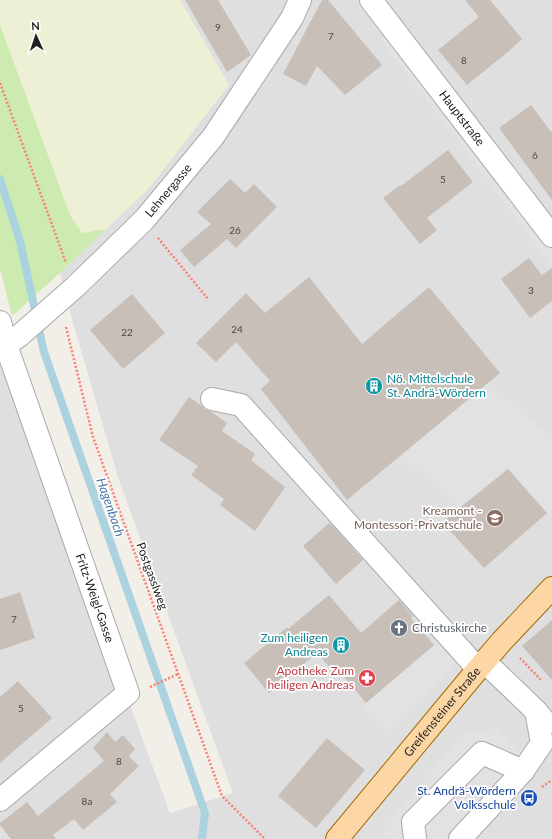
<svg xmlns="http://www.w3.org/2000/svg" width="552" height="839" font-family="Lato,sans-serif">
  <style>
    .residential { fill: #e0dfdf }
    .farmland { fill: #eef0d5 }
    .grass { fill: #cdebb0 }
    .parking { fill: #e2e2e2 }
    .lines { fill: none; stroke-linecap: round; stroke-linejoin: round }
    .stream { stroke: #aad3df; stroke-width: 8 }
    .building { fill: #c7bfb8 }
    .minor-casing { stroke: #a9a9a9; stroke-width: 24 }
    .major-casing { stroke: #a06b00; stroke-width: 24 }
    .path { stroke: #fa8072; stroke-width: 2.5; stroke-dasharray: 2 2; stroke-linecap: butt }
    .minor { stroke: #fff; stroke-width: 22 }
    .major { stroke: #fcd6a4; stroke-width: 22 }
    .labels { text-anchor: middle; stroke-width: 3.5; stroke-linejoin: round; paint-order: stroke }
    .number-label { font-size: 10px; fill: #4b4948 }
    .street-label { font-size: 12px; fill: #222; stroke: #fff }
    .culture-label { font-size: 12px; fill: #0d838f; stroke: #fff; text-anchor: start }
    .education-label { font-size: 12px; fill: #785e54; stroke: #fff; text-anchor: end }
    .worship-label { font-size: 12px; fill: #5b616d; stroke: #fff; text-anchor: start }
    .health-label { font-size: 12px; fill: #be3a42; stroke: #fff; text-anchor: end }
    .transit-label { font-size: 12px; fill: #164399; stroke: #fff; text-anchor: end }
    .water-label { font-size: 13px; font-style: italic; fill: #4a7aab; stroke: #fff }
  </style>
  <rect width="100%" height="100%" fill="#f2efe9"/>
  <!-- residential -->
  <polygon class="residential" points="180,0 552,0 552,839 0,839 0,331 83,578 170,813 233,793 118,477 73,323 60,273 148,189 229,85"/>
  <!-- farmland -->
  <polygon class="farmland" points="0,0 180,0 229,85 148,189 106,229 82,233 70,215 0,25"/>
  <!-- grass -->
  <polygon class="grass" points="0,25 70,215 82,233 106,229 60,273 12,316 0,269"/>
  <!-- parking -->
  <g class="parking">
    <polygon points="387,34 552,251 552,267 381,40"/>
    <polygon points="488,383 552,437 552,461 544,469 552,462 552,518 508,469 459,509 402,455"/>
    <polygon points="442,639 461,658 388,737 361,706 366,703 415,662"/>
    <polygon points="496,729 536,771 474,839 389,839 381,832 464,732"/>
  </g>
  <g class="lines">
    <!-- stream -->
    <polyline class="stream" points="0,179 20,241 44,352 205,813 202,839"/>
  </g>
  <!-- building -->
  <g class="building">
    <polygon points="185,0 218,0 251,55 227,72"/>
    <polygon points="322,0 328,0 382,65 345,95 317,66 306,86 283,74"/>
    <polygon points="465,0 490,0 522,39 509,51 467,85 438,50 479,17"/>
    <polygon points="531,105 552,133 552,200 499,128"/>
    <polygon points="448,150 473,182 427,218 437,230 420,244 383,198 400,185 401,186"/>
    <polygon points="230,179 245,193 254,184 277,207 236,248 227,239 194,267 180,250 211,224 197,212"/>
    <polygon points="529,258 542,275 552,268 552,301 530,318 501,279"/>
    <polygon points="309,277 362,344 429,287 500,373 347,500 261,389 270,381 236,342 216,362 196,343 246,293 265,313"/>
    <polygon points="132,294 165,333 123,369 90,330"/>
    <polygon points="189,397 202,406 204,409 210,411 227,423 222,431 255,454 251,460 285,487 255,531 220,505 224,499 191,475 198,466 159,440"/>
    <polygon points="508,469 547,513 484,568 442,522"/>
    <polygon points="329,523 334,527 363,560 336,584 303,546"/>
    <polygon points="20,592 35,638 0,650 0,599"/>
    <polygon points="329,595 361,633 399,600 413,616 411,618 434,645 366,703 335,666 331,669 317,653 269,693 244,663 287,627 288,629"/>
    <polygon points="552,620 552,680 522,646"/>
    <polygon points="18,681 52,718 0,763 0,697"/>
    <polygon points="107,732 115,742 123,735 135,749 129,756 139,766 110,794 117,802 83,830 74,819 53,835 56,839 11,839 0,825 0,823 27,802 38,816 104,761 93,748"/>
    <polygon points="327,738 365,770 316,828 278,796"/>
  </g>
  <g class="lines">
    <defs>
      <g id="minor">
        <path id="s1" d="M 371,0 L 552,236"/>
        <path id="s2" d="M 0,322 L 6,345 L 128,693 L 0,800"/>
        <path id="s3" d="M 0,349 L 19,336 L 75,287 L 144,220 L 213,137 L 292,18 L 300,0"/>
        <polyline points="212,399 241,405 478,669"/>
        <polyline points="484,661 536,711 546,723"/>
        <polyline points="415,839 413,822 482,753 523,771"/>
        <polyline points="460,839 523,771 542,743 536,711"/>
      </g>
      <g id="major">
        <path id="s4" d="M 337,839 L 478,669 L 502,641 L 552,588"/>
      </g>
    </defs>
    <!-- minor casing -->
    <use href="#minor" class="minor-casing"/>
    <!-- major casing -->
    <use href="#major" class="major-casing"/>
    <!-- path -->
    <g class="path">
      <polyline points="0,83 66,263"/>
      <polyline points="158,238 208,299"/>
      <polyline points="66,327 93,437 222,796 265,839"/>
      <polyline points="520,658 541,680"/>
      <polyline points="150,687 178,674"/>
      <polyline points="542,787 552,780"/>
    </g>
    <!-- minor -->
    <use href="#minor" class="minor"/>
    <!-- major -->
    <use href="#major" class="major"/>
  </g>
  <!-- icons -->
  <defs>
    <symbol id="building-disc" viewBox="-11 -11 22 22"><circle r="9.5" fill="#0f9aa8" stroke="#fff"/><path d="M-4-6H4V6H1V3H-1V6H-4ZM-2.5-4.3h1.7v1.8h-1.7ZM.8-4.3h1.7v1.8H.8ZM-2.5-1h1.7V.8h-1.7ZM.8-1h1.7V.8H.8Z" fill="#fff"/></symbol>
    <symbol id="school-disc" viewBox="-11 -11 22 22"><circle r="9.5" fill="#8d6e63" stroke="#fff"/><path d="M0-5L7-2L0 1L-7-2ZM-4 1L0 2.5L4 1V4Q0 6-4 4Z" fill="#fff"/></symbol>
    <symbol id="church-disc" viewBox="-11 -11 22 22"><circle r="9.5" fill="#6b7280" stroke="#fff"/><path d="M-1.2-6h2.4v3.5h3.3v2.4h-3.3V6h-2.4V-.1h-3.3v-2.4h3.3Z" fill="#fff"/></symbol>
    <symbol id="pharmacy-disc" viewBox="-11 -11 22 22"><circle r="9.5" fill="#e0444e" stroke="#fff"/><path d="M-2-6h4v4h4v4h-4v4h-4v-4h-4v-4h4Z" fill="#fff"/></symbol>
    <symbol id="bus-disc" viewBox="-11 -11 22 22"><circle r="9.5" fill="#1a4fb4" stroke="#fff"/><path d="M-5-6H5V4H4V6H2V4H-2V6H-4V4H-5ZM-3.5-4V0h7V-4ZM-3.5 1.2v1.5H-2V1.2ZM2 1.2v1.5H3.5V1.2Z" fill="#fff"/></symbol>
  </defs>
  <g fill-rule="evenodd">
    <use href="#building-disc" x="364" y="376" width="20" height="20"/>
    <use href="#school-disc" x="485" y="508" width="20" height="20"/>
    <use href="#church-disc" x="389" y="618" width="20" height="20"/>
    <use href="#building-disc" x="331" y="635" width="20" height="20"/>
    <use href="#pharmacy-disc" x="357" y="668" width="20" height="20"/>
    <use href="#bus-disc" x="519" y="788" width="20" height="20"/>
  </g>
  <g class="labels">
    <!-- number labels -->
    <g class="number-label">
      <text x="218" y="31">9</text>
      <text x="331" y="40">7</text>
      <text x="464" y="64">8</text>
      <text x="535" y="159">6</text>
      <text x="443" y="183">5</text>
      <text x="235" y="234">26</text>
      <text x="531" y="294">3</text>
      <text x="237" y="333">24</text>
      <text x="127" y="336">22</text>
      <text x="14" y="623">7</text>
      <text x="21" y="712">5</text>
      <text x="119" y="765">8</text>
      <text x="87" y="805">8a</text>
    </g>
    <!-- street labels -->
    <g class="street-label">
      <text dy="4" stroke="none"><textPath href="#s1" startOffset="149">Hauptstraße</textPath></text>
      <text dy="4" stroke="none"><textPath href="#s3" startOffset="232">Lehnergasse</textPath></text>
      <text transform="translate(152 576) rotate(70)" y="4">Postgasslweg</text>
      <text dy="4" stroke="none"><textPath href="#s2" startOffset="292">Fritz-Weigl-Gasse</textPath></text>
      <text dy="4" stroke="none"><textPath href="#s4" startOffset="165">Greifensteiner Straße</textPath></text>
    </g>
    <!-- culture labels -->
    <g class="culture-label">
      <text x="387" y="383">Nö. Mittelschule<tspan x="387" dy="14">St. Andrä-Wördern</tspan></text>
      <text x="328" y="642" text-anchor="end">Zum heiligen<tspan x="328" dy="14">Andreas</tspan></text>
    </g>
    <!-- education labels -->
    <g class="education-label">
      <text x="482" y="515">Kreamont -<tspan x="482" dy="14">Montessori-Privatschule</tspan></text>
    </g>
    <!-- worship labels -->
    <g class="worship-label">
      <text x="412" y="632">Christuskirche</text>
    </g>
    <!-- health labels -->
    <g class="health-label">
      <text x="354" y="675">Apotheke Zum<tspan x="354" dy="14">heiligen Andreas</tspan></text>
    </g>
    <!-- transit labels -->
    <g class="transit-label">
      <text x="516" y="795">St. Andrä-Wördern<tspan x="516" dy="14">Volksschule</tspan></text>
    </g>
    <!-- water labels -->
    <g class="water-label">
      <text transform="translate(111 507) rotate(71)" y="5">Hagenbach</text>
    </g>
  </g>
  <!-- north arrow -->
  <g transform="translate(36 36) rotate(357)" stroke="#ffffff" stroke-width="3" paint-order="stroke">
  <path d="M0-3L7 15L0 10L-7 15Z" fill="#222222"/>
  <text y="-6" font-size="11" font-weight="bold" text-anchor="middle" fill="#222222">N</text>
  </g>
</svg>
